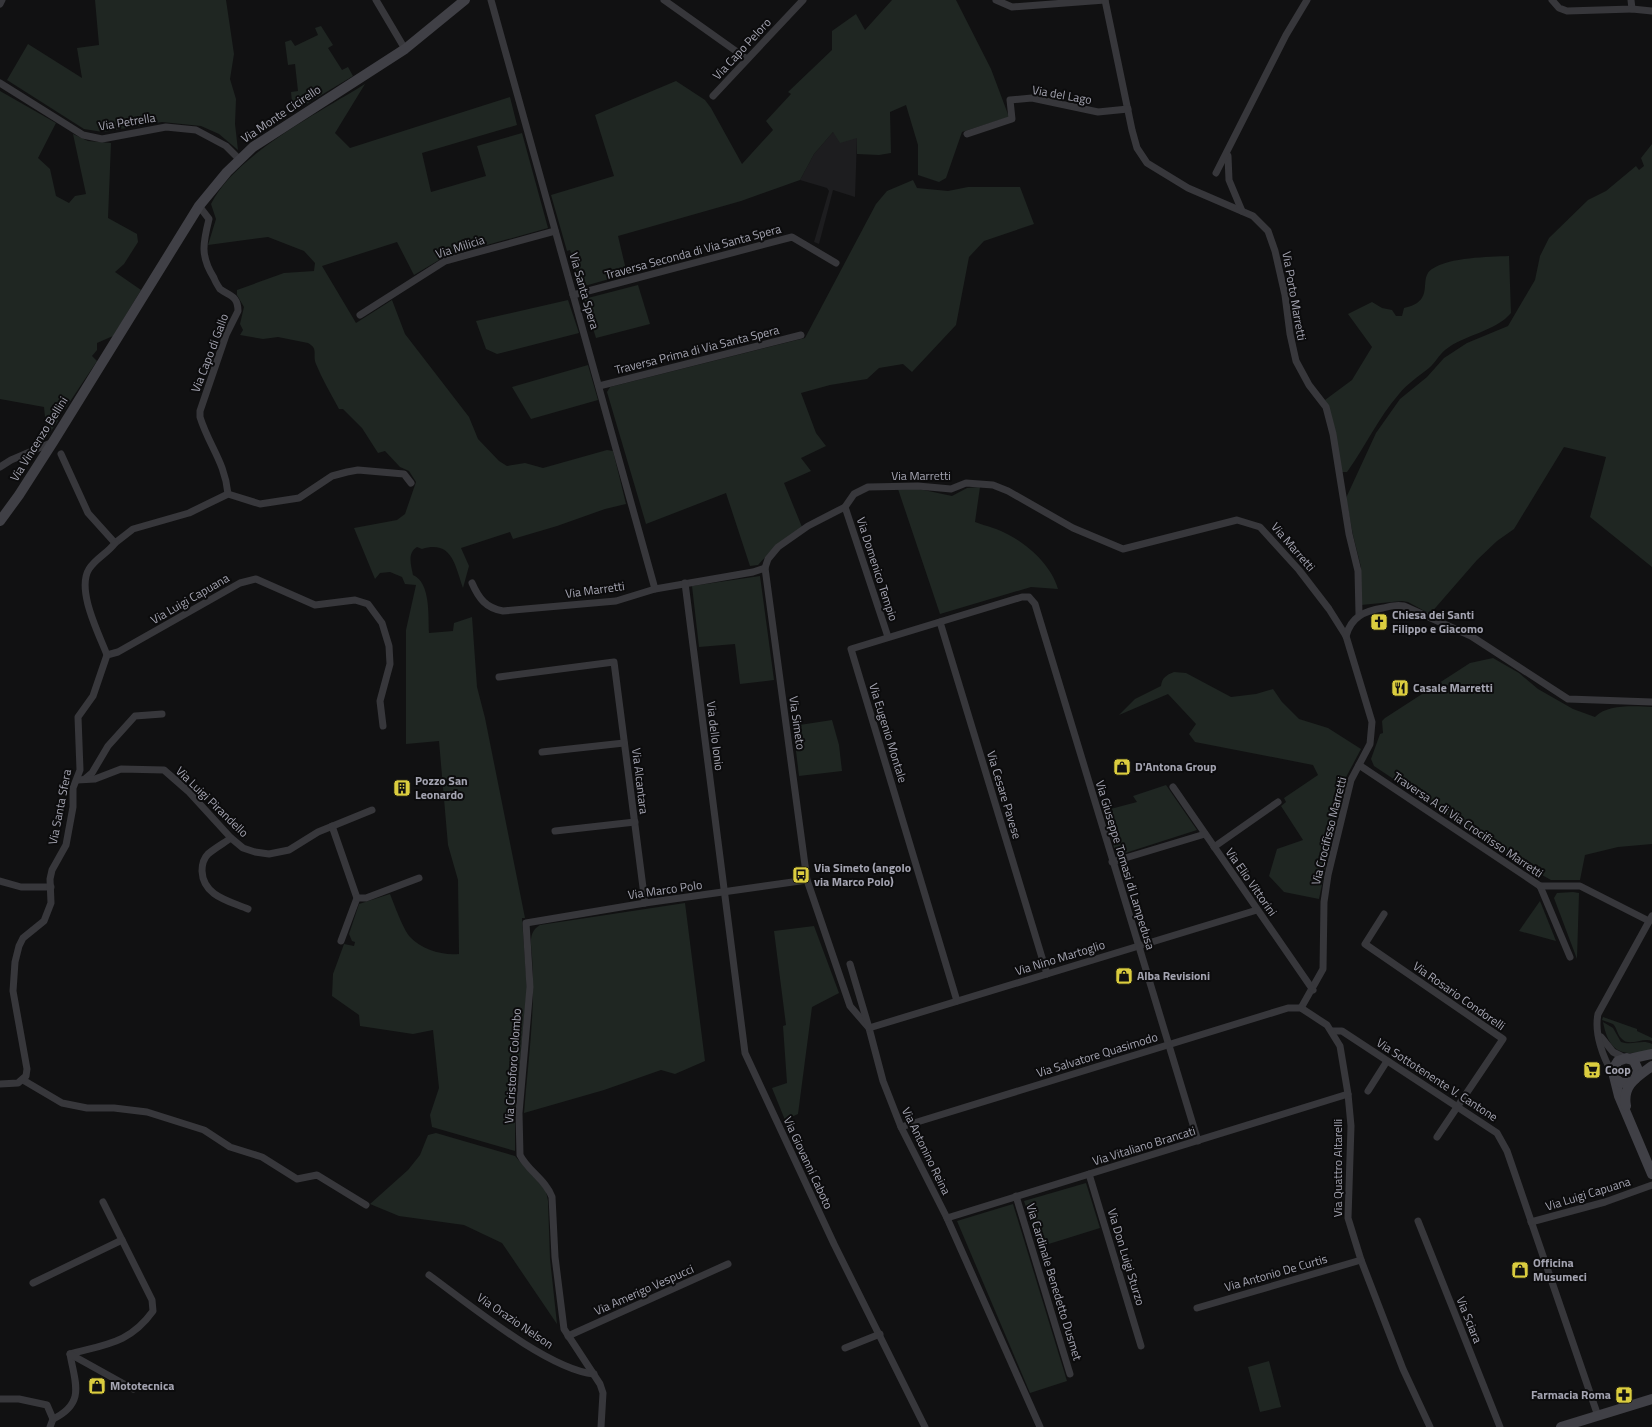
<svg xmlns="http://www.w3.org/2000/svg" width="1652" height="1427" font-family="'Titillium Web',sans-serif">
  <style>
    .built { fill: #1d1d1f }
    .green { fill: #1f2622 }
    .lines { fill: none; stroke-linecap: round; stroke-linejoin: round }
    .street { stroke: #37373b; stroke-width: 7 }
    .secondary { stroke: #404046; stroke-width: 10 }
    .labels { text-anchor: middle; stroke-width: 4; stroke-linejoin: round; paint-order: stroke }
    .street-label { font-size: 12px; fill: #a4a4b1; stroke: #0c0c0d }
    .poi-label { font-size: 12px; font-weight: bold; fill: #a4a4b1; stroke: #0c0c0d; text-anchor: start }
  </style>
  <rect width="100%" height="100%" fill="#111112"/>
  <!-- built -->
  <polygon class="built" points="833,132 857,138 855,197 833,190 819,244 814,242 829,191 827,188 800,180 814,154"/>
  <!-- green -->
  <g class="green">
    <polygon points="95,0 226,0 234,54 230,79 236,99 235,124 238,150 219,134 201,126 162,122 103,132 84,129 7,80 28,44 82,78 77,48 99,45"/>
    <polygon points="892,0 956,0 991,69 1009,117 962,132 946,178 939,182 918,175 918,145 906,105 890,112 891,153 879,155 857,154 857,138 840,143 833,132 814,154 800,180 741,201 618,236 627,274 581,287 570,250 567,251 551,195 614,176 595,115 676,81 705,100 711,108 742,164 773,130 766,121 791,94 788,92 832,50 832,31 856,14 865,30"/>
    <polygon points="321,26 333,45 328,48 342,70 348,67 353,76 293,112 291,92 298,91 295,64 288,65 285,42 291,40 295,46 318,35 315,28"/>
    <path d="M 365,84 L 335,133 L 350,148 L 510,97 L 517,125 L 422,153 L 431,192 L 486,176 L 477,146 L 522,133 L 548,228 L 444,257 L 414,275 L 397,242 L 322,266 L 356,323 L 392,300 L 405,334 L 469,417 L 478,439 L 499,461 L 507,466 L 525,463 L 543,468 L 607,450 L 613,451 L 626,504 L 605,509 L 557,526 L 513,539 L 510,532 L 461,548 L 469,566 L 463,588 C 455,565 452,540 422,549 L 417,547 C 407,553 411,565 413,575 C 431,583 428,616 429,633 L 453,631 L 454,623 L 472,617 L 477,687 L 485,718 L 525,918 L 522,918 L 527,989 L 515,1111 L 515,1151 L 432,1127 L 430,1115 L 439,1088 L 433,1030 L 413,1034 L 360,1026 L 359,1015 L 332,996 L 333,974 L 344,944 L 354,946 L 355,942 L 352,941 L 349,934 L 359,904 L 390,894 C 394,904 403,929 410,937 C 421,949 443,956 459,954 L 458,880 L 448,845 L 439,741 L 406,744 L 406,630 L 416,585 L 405,584 L 402,577 L 390,572 L 380,573 L 375,579 L 354,528 L 397,520 L 405,514 L 416,482 L 409,471 L 400,467 L 385,451 L 378,453 L 362,428 L 343,409 L 339,409 C 331,394 322,379 316,364 C 312,354 319,349 308,343 L 278,337 L 263,339 L 240,335 L 243,330 L 240,324 L 244,307 L 237,295 L 237,290 L 284,273 L 314,271 L 315,263 L 304,251 L 268,237 L 208,245 L 216,219 L 211,204 C 235,155 320,112 365,84 Z"/>
    <polygon points="0,91 56,123 38,158 50,169 56,196 69,203 75,196 86,194 73,134 88,141 111,143 108,218 137,234 138,242 124,264 115,272 141,290 113,336 97,343 97,350 92,356 97,361 63,412 59,407 54,411 58,421 47,437 44,407 0,399"/>
    <polygon points="1652,144 1652,567 1590,517 1606,457 1564,447 1514,529 1497,541 1477,560 1430,614 1408,602 1402,601 1361,605 1361,567 1353,535 1346,498 1376,433 1400,399 1427,377 1444,358 1467,343 1508,326 1535,280 1540,256 1549,238 1588,200 1606,191 1636,166 1639,170 1644,166 1641,158"/>
    <polygon points="913,180 917,188 948,191 968,187 1020,187 1034,224 984,241 969,257 956,325 912,372 903,364 879,368 867,379 830,385 801,393 816,433 826,446 801,458 811,471 784,483 802,527 771,551 758,565 750,566 726,493 646,524 607,392 610,387 805,338 876,204 887,191"/>
    <path d="M 1509,256 L 1511,313 C 1495,332 1465,334 1445,350 C 1439,355 1435,363 1429,368 C 1419,376 1407,384 1399,394 C 1378,418 1365,447 1347,472 L 1342,472 L 1325,400 L 1352,380 L 1372,347 L 1348,314 L 1372,302 L 1382,308 L 1392,310 L 1396,316 L 1402,316 L 1404,308 C 1437,301 1417,279 1432,269 C 1450,257 1488,257 1509,256 Z"/>
    <polygon points="638,285 650,324 596,338 584,299"/>
    <polygon points="568,300 579,333 497,354 486,349 476,321"/>
    <polygon points="588,365 598,400 531,419 512,387"/>
    <path d="M 980,487 L 975,522 C 986,526 999,529 1009,535 C 1030,546 1052,567 1058,589 L 1031,587 L 940,614 L 898,489 L 919,489 L 952,496 L 967,488 Z"/>
    <polygon points="760,576 774,680 740,684 735,644 699,647 692,586"/>
    <path d="M 1493,658 L 1519,673 L 1538,689 L 1573,709 L 1595,717 C 1607,704 1635,706 1652,707 L 1652,844 L 1618,847 L 1585,855 L 1580,880 L 1551,880 L 1515,860 L 1374,766 L 1371,759 L 1380,734 L 1383,733 L 1382,721 L 1385,718 L 1470,663 Z"/>
    <path d="M 1174,672 L 1186,673 L 1231,697 L 1256,694 L 1273,689 L 1282,702 L 1299,719 L 1328,728 L 1361,749 L 1343,783 L 1319,899 L 1284,892 L 1269,876 L 1277,849 L 1303,840 L 1281,806 L 1286,802 L 1284,798 L 1318,775 L 1313,765 L 1195,742 L 1189,734 L 1196,724 L 1168,694 L 1119,715 L 1135,699 L 1161,686 C 1162,678 1166,675 1174,672 Z"/>
    <polygon points="832,720 839,745 842,771 799,776 793,726"/>
    <polygon points="1166,785 1197,830 1119,855 1116,854 1103,811 1137,802 1133,796"/>
    <polygon points="1573,892 1579,893 1577,959 1554,898 1557,893"/>
    <polygon points="1540,901 1556,941 1519,931"/>
    <path d="M 685,903 L 705,1061 L 675,1074 L 661,1070 L 604,1090 L 524,1113 C 528,1061 536,1008 532,956 C 531,944 528,932 540,925 Z"/>
    <polygon points="814,926 839,993 812,1007 798,1114 785,1120 772,1088 787,1083 783,1026 786,1025 774,931"/>
    <path d="M 1603,1017 L 1637,1029 L 1637,1031 L 1652,1038 L 1652,1041 C 1642,1037 1629,1048 1621,1038 C 1617,1034 1617,1028 1613,1024 L 1602,1020 Z"/>
    <path d="M 1603,1022 L 1613,1028 L 1621,1042 C 1632,1046 1642,1039 1652,1044 L 1652,1049 C 1623,1058 1609,1053 1603,1022 Z"/>
    <polygon points="436,1133 515,1156 546,1191 548,1201 550,1259 557,1324 502,1243 464,1225 399,1216 370,1204 408,1170 420,1155 428,1135"/>
    <polygon points="1086,1183 1100,1228 1039,1247 1024,1201"/>
    <polygon points="1013,1204 1067,1381 1030,1393 957,1221"/>
    <polygon points="1269,1361 1281,1407 1260,1412 1248,1367"/>
  </g>
  <g class="lines">
    <!-- street -->
    <g class="street">
      <polyline points="376,0 405,49"/>
      <polyline points="491,0 655,589"/>
      <polyline points="664,0 747,59"/>
      <polyline points="996,0 1012,7 1105,0"/>
      <polyline points="1105,0 1132,130 1137,148 1147,163 1188,188 1253,216 1268,231 1275,251 1285,295 1290,334 1296,361 1309,385 1326,407 1333,434 1349,534 1358,571 1359,614"/>
      <polyline points="1552,0 1559,8 1567,11 1632,9 1631,0"/>
      <polyline points="0,4 2,0"/>
      <polyline points="1632,9 1652,11"/>
      <polyline points="0,83 83,135 102,139 166,127 196,130 226,146 239,159"/>
      <polyline points="713,96 803,0"/>
      <polyline points="967,134 1012,119 1010,100 1032,98 1098,112 1128,109"/>
      <polyline points="1228,156 1229,180 1242,211"/>
      <polyline points="1216,173 1286,35 1307,0"/>
      <path d="M 199,206 L 209,219 C 203,243 200,256 214,278 C 215,281 218,286 220,289 C 229,296 238,295 238,311 L 226,335 L 200,411 L 200,417 C 209,446 225,462 228,494"/>
      <polyline points="573,295 792,237 836,263"/>
      <polyline points="360,315 445,261 555,231"/>
      <polyline points="599,386 801,335"/>
      <polyline points="61,454 88,513 115,543 133,529 189,513 228,494 260,504 299,498 332,476 347,472 358,470 404,474 411,483"/>
      <polyline points="0,467 11,460 53,442"/>
      <polyline points="845,507 888,637"/>
      <polyline points="765,568 807,880 850,1006 869,1028 883,1081 901,1127 947,1218 1040,1427"/>
      <path d="M 472,583 C 479,599 486,608 503,611 L 616,601 L 655,589 L 753,572 L 765,568 L 768,559 L 778,547 L 808,526 L 845,507 L 854,494 L 868,487 L 918,486 L 951,489 L 966,483 L 993,485 L 1008,491 L 1073,528 L 1123,549 L 1237,520 L 1260,527 L 1299,570 L 1329,609 L 1346,636 L 1372,722 L 1370,744 L 1351,780 L 1328,875 L 1324,902 L 1323,969 L 1301,1008"/>
      <polyline points="685,583 745,1053 834,1244 925,1427"/>
      <polyline points="940,622 1047,974"/>
      <path d="M 1346,636 C 1351,617 1364,611 1383,608 C 1390,606 1397,605 1404,606 L 1471,636 L 1568,699 L 1652,702"/>
      <polyline points="107,655 118,652 240,583 256,579 315,605 355,600 368,604 382,623 389,646 390,664 380,701 383,726"/>
      <polyline points="499,677 614,662 645,903"/>
      <polyline points="542,752 624,743"/>
      <polyline points="1359,765 1540,886 1570,957"/>
      <polyline points="85,779 92,773 108,746 135,716 162,714"/>
      <polyline points="77,780 95,779 121,769 164,770 188,791 231,838 243,848 255,852 269,854 289,850 318,832 372,810"/>
      <polyline points="1173,787 1313,990"/>
      <polyline points="332,826 357,898 341,941"/>
      <polyline points="555,831 635,822"/>
      <path d="M 231,838 C 224,843 215,848 208,854 C 204,858 202,864 202,871 C 203,896 229,901 248,909"/>
      <polyline points="1214,847 1278,802"/>
      <polyline points="1112,862 1205,834"/>
      <polyline points="0,881 21,887 51,887"/>
      <polyline points="1540,886 1580,886 1649,921"/>
      <polyline points="357,898 366,898 419,878"/>
      <polyline points="1384,914 1365,944 1503,1039 1437,1137"/>
      <polyline points="850,964 869,1028 1257,910"/>
      <polyline points="957,1001 851,649 1022,597 1029,597 1035,604 1198,1141"/>
      <polyline points="1332,1031 1342,1031 1497,1133 1507,1151 1598,1416"/>
      <polyline points="1601,1037 1613,1052 1625,1058"/>
      <path d="M 1613,1074 C 1603,1058 1594,1033 1598,1014 L 1652,916"/>
      <polyline points="23,1080 62,1103 87,1108 114,1108 147,1112 204,1130 230,1147 262,1157 297,1179 317,1175 366,1205"/>
      <path d="M 0,1084 L 18,1083 L 26,1076 L 27,1069 L 13,991 L 15,962 L 19,946 L 23,938 L 44,921 L 51,903 L 50,879 L 52,870 L 66,845 L 73,807 L 73,788 L 80,770 L 78,717 L 93,696 L 107,655 C 99,634 76,590 89,569 C 96,558 108,553 115,543"/>
      <polyline points="1368,1091 1387,1061"/>
      <polyline points="901,1127 1288,1008 1301,1008 1327,1025 1340,1046 1348,1094 1351,1126 1348,1218 1361,1260 1403,1369 1430,1427"/>
      <polyline points="1089,1174 1141,1346"/>
      <polyline points="1016,1196 1070,1374"/>
      <polyline points="103,1202 122,1240"/>
      <polyline points="947,1218 1348,1094"/>
      <polyline points="1418,1221 1500,1427"/>
      <polyline points="1531,1222 1605,1202 1652,1185"/>
      <path d="M 429,1275 C 469,1304 547,1369 594,1374"/>
      <path d="M 33,1283 L 122,1240 L 152,1300 L 153,1311 C 130,1343 107,1344 70,1354 C 75,1383 86,1403 53,1419 L 50,1427"/>
      <polyline points="1197,1308 1361,1260"/>
      <polyline points="568,1336 728,1264"/>
      <polyline points="845,1348 880,1334"/>
      <polyline points="70,1354 133,1389"/>
      <polyline points="0,1399 19,1399 47,1405 53,1419"/>
      <path d="M 601,1427 L 603,1393 L 600,1384 L 564,1329 L 555,1257 L 552,1197 C 546,1180 528,1171 520,1155 L 519,1113 L 530,987 L 526,923 L 645,903 L 807,880"/>
    </g>
    <!-- secondary -->
    <g class="secondary">
      <polyline points="0,521 19,495 53,442 199,206 227,172 253,147 405,49 465,0"/>
      <polyline points="1629,1059 1652,1054"/>
      <polyline points="1614,1076 1619,1096 1652,1174"/>
      <polyline points="1631,1082 1621,1083 1615,1078 1613,1069 1618,1061 1627,1058 1634,1061 1638,1070 1635,1079"/>
      <path d="M 1626,1106 C 1622,1085 1637,1077 1652,1066"/>
      <polyline points="1561,1427 1652,1399"/>
    </g>
  </g>
  <!-- icons -->
  <defs>
    <symbol id="church-square" viewBox="-11 -11 22 22"><rect x="-9" y="-9" width="18" height="18" rx="4" fill="#dbcd3f" stroke="#0c0c0d"/><path d="M-1.2-6h2.4v3.5h3.3v2.4h-3.3V6h-2.4V-.1h-3.3v-2.4h3.3Z" fill="#111"/></symbol>
    <symbol id="restaurant-square" viewBox="-11 -11 22 22"><rect x="-9" y="-9" width="18" height="18" rx="4" fill="#dbcd3f" stroke="#0c0c0d"/><path d="M-5-6h1v4h1v-4h1v4h1v-4h1v5L-1.5 .5V6h-2V.5L-5-1ZM5-6V6H3V1.5H1.5Q1.5-4 5-6Z" fill="#111"/></symbol>
    <symbol id="shop-square" viewBox="-11 -11 22 22"><rect x="-9" y="-9" width="18" height="18" rx="4" fill="#dbcd3f" stroke="#0c0c0d"/><path d="M-5-2.5h2.3a2.7 3.5 0 0 1 5.4 0H5L5.5 6h-11ZM-1.5-2.5h3a1.5 2.3 0 0 0-3 0Z" fill="#111"/></symbol>
    <symbol id="building-square" viewBox="-11 -11 22 22"><rect x="-9" y="-9" width="18" height="18" rx="4" fill="#dbcd3f" stroke="#0c0c0d"/><path d="M-4-6H4V6H1V3H-1V6H-4ZM-2.5-4.3h1.7v1.8h-1.7ZM.8-4.3h1.7v1.8H.8ZM-2.5-1h1.7V.8h-1.7ZM.8-1h1.7V.8H.8Z" fill="#111"/></symbol>
    <symbol id="bus-square" viewBox="-11 -11 22 22"><rect x="-9" y="-9" width="18" height="18" rx="4" fill="#dbcd3f" stroke="#0c0c0d"/><path d="M-5-6H5V4H4V6H2V4H-2V6H-4V4H-5ZM-3.5-4V0h7V-4ZM-3.5 1.2v1.5H-2V1.2ZM2 1.2v1.5H3.5V1.2Z" fill="#111"/></symbol>
    <symbol id="supermarket-square" viewBox="-11 -11 22 22"><rect x="-9" y="-9" width="18" height="18" rx="4" fill="#dbcd3f" stroke="#0c0c0d"/><path d="M-6-5.5h2.5l.6 2H6L4.5 2H-2.5L-4.4-4H-6ZM-1.5 3.2a1.3 1.3 0 1 0 .1 0ZM3 3.2a1.3 1.3 0 1 0 .1 0Z" fill="#111"/></symbol>
    <symbol id="pharmacy-square" viewBox="-11 -11 22 22"><rect x="-9" y="-9" width="18" height="18" rx="4" fill="#dbcd3f" stroke="#0c0c0d"/><path d="M-2-6h4v4h4v4h-4v4h-4v-4h-4v-4h4Z" fill="#111"/></symbol>
  </defs>
  <g fill-rule="evenodd">
    <use href="#church-square" x="1369" y="612" width="20" height="20"/>
    <use href="#restaurant-square" x="1390" y="678" width="20" height="20"/>
    <use href="#shop-square" x="1112" y="757" width="20" height="20"/>
    <use href="#building-square" x="392" y="778" width="20" height="20"/>
    <use href="#bus-square" x="791" y="865" width="20" height="20"/>
    <use href="#shop-square" x="1114" y="966" width="20" height="20"/>
    <use href="#supermarket-square" x="1582" y="1060" width="20" height="20"/>
    <use href="#shop-square" x="1510" y="1260" width="20" height="20"/>
    <use href="#shop-square" x="87" y="1376" width="20" height="20"/>
    <use href="#pharmacy-square" x="1614" y="1385" width="20" height="20"/>
  </g>
  <g class="labels">
    <!-- street labels -->
    <g class="street-label">
      <text transform="translate(742 49) rotate(-47)" y="4">Via Capo Peloro</text>
      <text transform="translate(1062 95) rotate(10)" y="4">Via del Lago</text>
      <text transform="translate(281 114) rotate(-34)" y="4">Via Monte Cicirello</text>
      <text transform="translate(127 122) rotate(-9)" y="4">Via Petrella</text>
      <text transform="translate(460 247) rotate(-18)" y="4">Via Milicia</text>
      <text transform="translate(693 252) rotate(-15)" y="4">Traversa Seconda di Via Santa Spera</text>
      <text transform="translate(584 291) rotate(74)" y="4">Via Santa Spera</text>
      <text transform="translate(1294 296) rotate(80)" y="4">Via Porto Marretti</text>
      <text transform="translate(697 350) rotate(-14)" y="4">Traversa Prima di Via Santa Spera</text>
      <text transform="translate(210 353) rotate(-69)" y="4">Via Capo di Gallo</text>
      <text transform="translate(39 439) rotate(-58)" y="4">Via Vincenzo Bellini</text>
      <text x="921" y="480">Via Marretti</text>
      <text transform="translate(1293 547) rotate(49)" y="4">Via Marretti</text>
      <text transform="translate(877 569) rotate(72)" y="4">Via Domenico Tempio</text>
      <text transform="translate(595 590) rotate(-8)" y="4">Via Marretti</text>
      <text transform="translate(190 599) rotate(-30)" y="4">Via Luigi Capuana</text>
      <text transform="translate(797 723) rotate(82)" y="4">Via Simeto</text>
      <text transform="translate(888 733) rotate(73)" y="4">Via Eugenio Montale</text>
      <text transform="translate(715 736) rotate(83)" y="4">Via dello Ionio</text>
      <text transform="translate(640 781) rotate(83)" y="4">Via Alcantara</text>
      <text transform="translate(1004 795) rotate(73)" y="4">Via Cesare Pavese</text>
      <text transform="translate(212 802) rotate(44)" y="4">Via Luigi Pirandello</text>
      <text transform="translate(60 807) rotate(-79)" y="4">Via Santa Sfera</text>
      <text transform="translate(1468 825) rotate(34)" y="4">Traversa A di Via Crocifisso Marretti</text>
      <text transform="translate(1329 831) rotate(-76)" y="4">Via Crocifisso Marretti</text>
      <text transform="translate(1125 865) rotate(73)" y="4">Via Giuseppe Tomasi di Lampedusa</text>
      <text transform="translate(1251 882) rotate(55)" y="4">Via Elio Vittorini</text>
      <text transform="translate(665 890) rotate(-8)" y="4">Via Marco Polo</text>
      <text transform="translate(1060 958) rotate(-17)" y="4">Via Nino Martoglio</text>
      <text transform="translate(1459 996) rotate(35)" y="4">Via Rosario Condorelli</text>
      <text transform="translate(1097 1055) rotate(-17)" y="4">Via Salvatore Quasimodo</text>
      <text transform="translate(513 1066) rotate(-86)" y="4">Via Cristoforo Colombo</text>
      <text transform="translate(1437 1080) rotate(33)" y="4">Via Sottotenente V. Cantone</text>
      <text transform="translate(1144 1146) rotate(-17)" y="4">Via Vitaliano Brancati</text>
      <text transform="translate(926 1151) rotate(64)" y="4">Via Antonino Reina</text>
      <text transform="translate(808 1163) rotate(65)" y="4">Via Giovanni Caboto</text>
      <text transform="translate(1338 1168) rotate(-90)" y="4">Via Quattro Altarelli</text>
      <text transform="translate(1588 1194) rotate(-17)" y="4">Via Luigi Capuana</text>
      <text transform="translate(1126 1257) rotate(73)" y="4">Via Don Luigi Sturzo</text>
      <text transform="translate(1276 1273) rotate(-16)" y="4">Via Antonio De Curtis</text>
      <text transform="translate(1054 1282) rotate(73)" y="4">Via Cardinale Benedetto Dusmet</text>
      <text transform="translate(644 1290) rotate(-24)" y="4">Via Amerigo Vespucci</text>
      <text transform="translate(1469 1320) rotate(68)" y="4">Via Sciara</text>
      <text transform="translate(515 1321) rotate(34)" y="4">Via Orazio Nelson</text>
    </g>
    <!-- poi labels -->
    <g class="poi-label">
      <text x="1392" y="619">Chiesa dei Santi<tspan x="1392" dy="14">Filippo e Giacomo</tspan></text>
      <text x="1413" y="692">Casale Marretti</text>
      <text x="1135" y="771">D'Antona Group</text>
      <text x="415" y="785">Pozzo San<tspan x="415" dy="14">Leonardo</tspan></text>
      <text x="814" y="872">Via Simeto (angolo<tspan x="814" dy="14">via Marco Polo)</tspan></text>
      <text x="1137" y="980">Alba Revisioni</text>
      <text x="1605" y="1074">Coop</text>
      <text x="1533" y="1267">Officina<tspan x="1533" dy="14">Musumeci</tspan></text>
      <text x="110" y="1390">Mototecnica</text>
      <text x="1611" y="1399" text-anchor="end">Farmacia Roma</text>
    </g>
  </g>
</svg>
